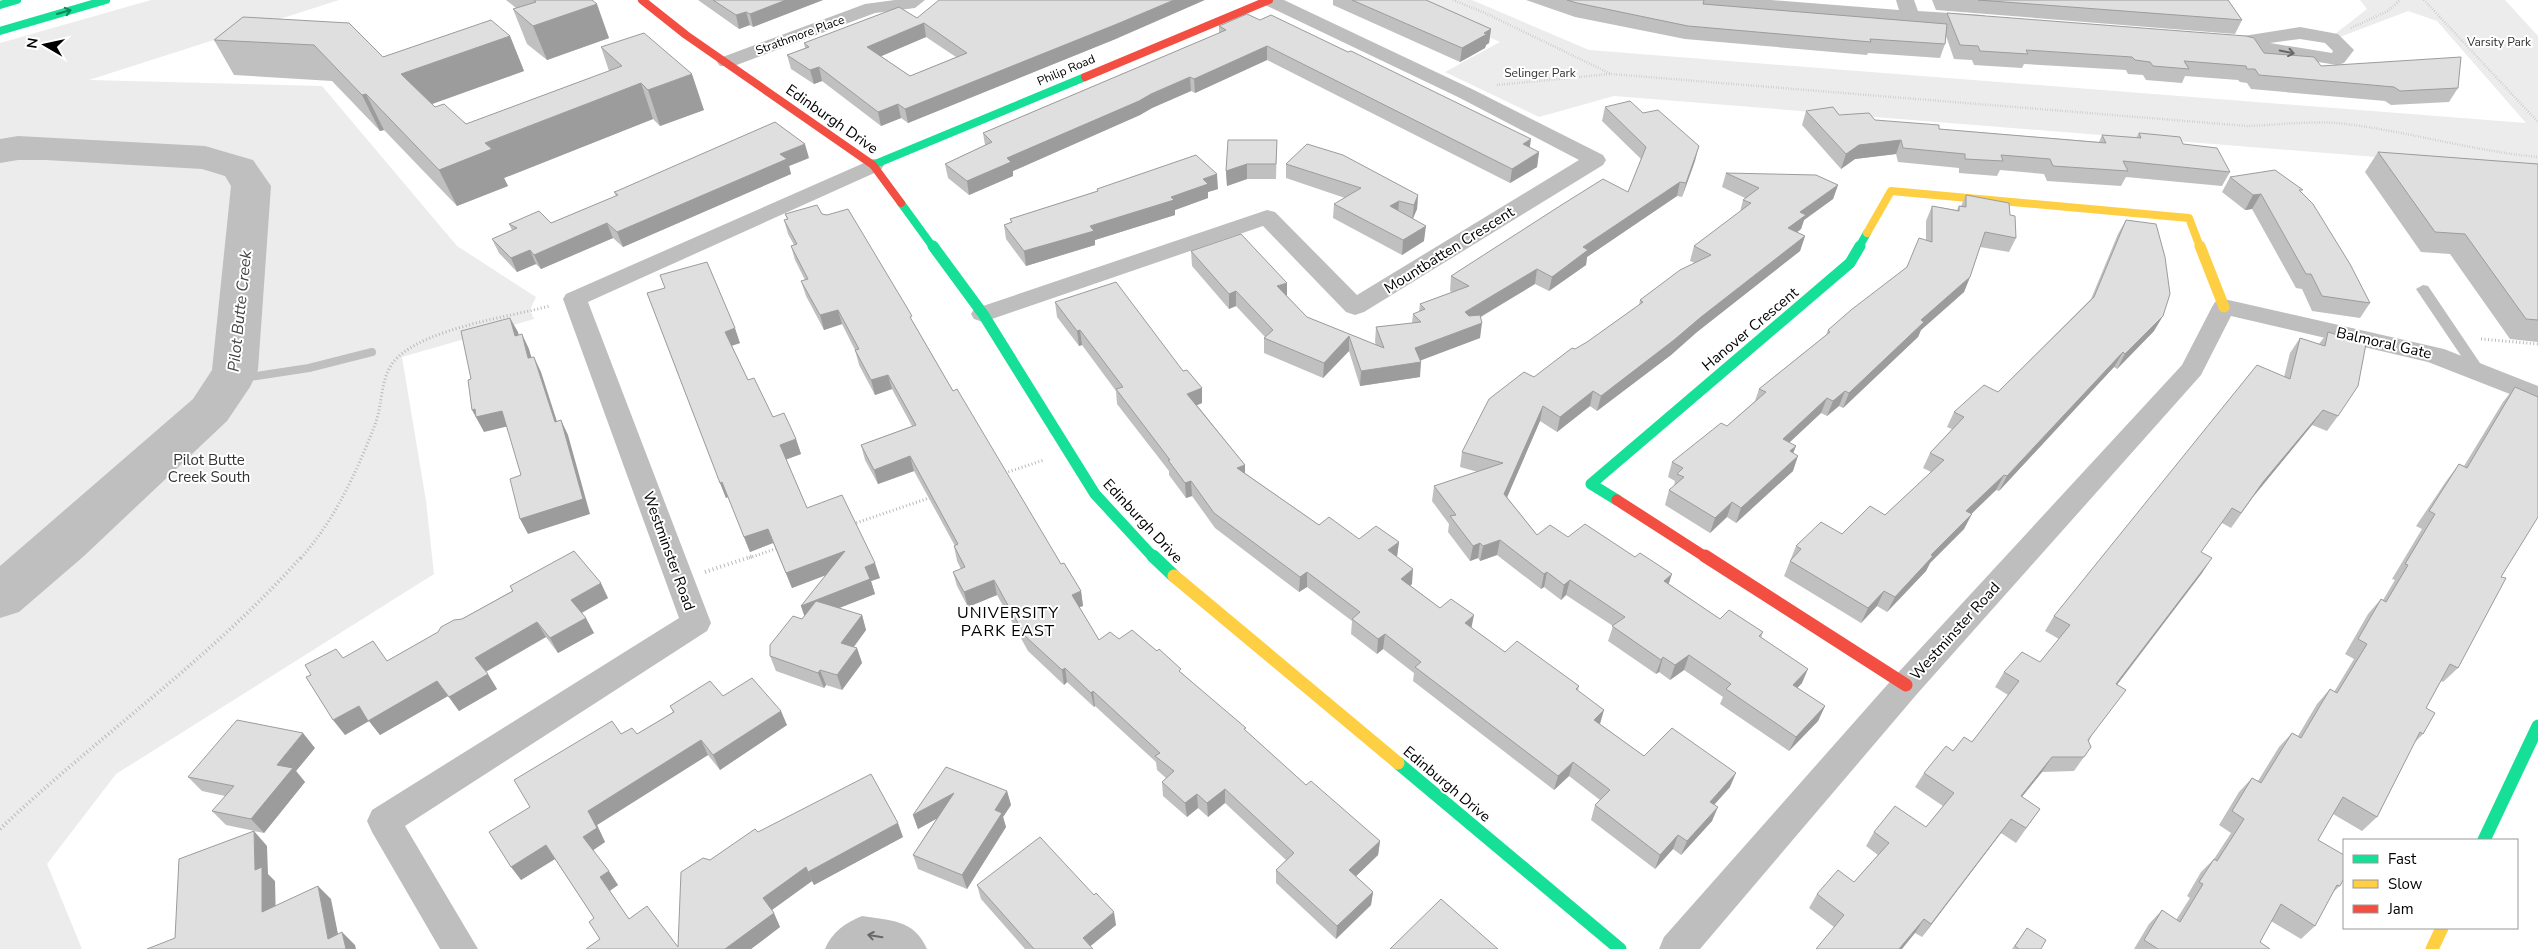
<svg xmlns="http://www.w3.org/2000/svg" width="2538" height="949" font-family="'Nunito Sans',sans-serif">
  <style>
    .green { fill: #ececec }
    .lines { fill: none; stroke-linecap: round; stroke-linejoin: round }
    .stream { stroke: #bfbfbf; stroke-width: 8 }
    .river { fill: #bfbfbf; fill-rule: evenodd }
    .path-far2 { stroke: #b9b9b9; stroke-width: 2.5; stroke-dasharray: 0.5 2; stroke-linecap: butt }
    .path-far1 { stroke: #b9b9b9; stroke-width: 3; stroke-dasharray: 1 2.5; stroke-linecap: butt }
    .path { stroke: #b9b9b9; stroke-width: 4; stroke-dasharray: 1 3; stroke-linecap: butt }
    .lane { fill: #bebebe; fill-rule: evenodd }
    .street { fill: #bebebe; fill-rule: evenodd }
    .fast-far2 { stroke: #16e098; stroke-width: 8 }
    .fast-far1 { stroke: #16e098; stroke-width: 11 }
    .fast { stroke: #16e098; stroke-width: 13 }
    .slow-far2 { stroke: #ffcf43; stroke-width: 8 }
    .slow-far1 { stroke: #ffcf43; stroke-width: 11 }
    .slow { stroke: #ffcf43; stroke-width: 13 }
    .jam-far2 { stroke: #f24e42; stroke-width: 8 }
    .jam-far1 { stroke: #f24e42; stroke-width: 11 }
    .jam { stroke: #f24e42; stroke-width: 13 }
    .wall { fill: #c0c0c0; fill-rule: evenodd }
    .shaded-wall { fill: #9c9c9c }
    .building { fill: #dfdfdf; stroke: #9c9c9c; fill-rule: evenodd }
    .oneway { stroke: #0d865b }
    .oneway2 { stroke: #686868 }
    .labels { text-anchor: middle; stroke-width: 4; stroke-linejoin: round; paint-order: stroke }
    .far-street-label { font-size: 12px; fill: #000; stroke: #fff }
    .far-park-label { font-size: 12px; fill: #333; stroke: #fff }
    .street-label { font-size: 15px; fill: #000; stroke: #fff }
    .park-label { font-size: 15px; fill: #333; stroke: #fff }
    .water-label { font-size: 16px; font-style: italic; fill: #444; stroke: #fff }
    .neighbourhood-label { font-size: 16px; letter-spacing: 1px; fill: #000; stroke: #fff }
  </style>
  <rect width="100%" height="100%" fill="#fff"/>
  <!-- green -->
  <g class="green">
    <polygon points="151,0 339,0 89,80 322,86 457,246 536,297 530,310 534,319 402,357 426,501 434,574 116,774 47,864 82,949 0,949 0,43"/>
    <polygon points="1406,0 1472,0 1589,50 2526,123 2437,21 2408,11 2340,37 2335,34 2367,9 2360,0 2505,0 2538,36 2538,170 1614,96 1539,117 1445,72 1500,42"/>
  </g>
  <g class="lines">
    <!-- stream -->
    <polyline class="stream" points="227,387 243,378 309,368 372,352"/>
    <!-- river -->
    <polygon class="river" points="18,136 205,146 253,160 271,186 258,370 250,387 227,421 84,556 19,612 0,618 0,566 193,399 212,370 231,186 225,176 202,169 46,160 18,160 0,163 0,139"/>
    <!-- path-far2 -->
    <g class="path-far2">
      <path d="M 1453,0 L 1485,13 L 1611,74 L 2247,126 C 2280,125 2313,120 2346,124 C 2411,132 2473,151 2538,157"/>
      <polyline points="2424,0 2538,122"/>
      <polyline points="2351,28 2388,11 2400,0"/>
      <polyline points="1497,85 1610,74"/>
    </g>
    <!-- path-far1 -->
    <g class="path-far1">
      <polyline points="2481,339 2538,344"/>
      <polyline points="1005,473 1044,460"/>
      <polyline points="853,524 932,497"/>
      <path d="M 301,558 C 335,520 358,469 376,422 C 383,401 380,375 397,358 C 428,328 508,317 550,306"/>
      <polyline points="749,558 778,548"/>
    </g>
    <!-- path -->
    <g class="path">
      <polyline points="705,572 753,556"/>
      <path d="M 0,829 C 98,736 212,658 302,556"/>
    </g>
    <!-- lane -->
    <polygon class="lane" points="2423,285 2428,286 2484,369 2487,372 2484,375 2474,375 2416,289"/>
    <!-- street -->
    <g class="street">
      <polygon points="895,0 925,0 915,8 875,13 734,66 720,66 717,62 720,58 865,4"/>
      <polygon points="1260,0 1284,0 1474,90 1603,155 1606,160 1603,165 1364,312 1355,315 1346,312 1263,226 992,319 983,322 974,319 971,314 974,309 1267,210 1275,212 1357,295 1579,160 1460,98 1263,4"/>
      <polygon points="1689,0 1771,0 1899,10 1896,0 1914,0 1918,11 1982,15 1989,17 1991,21 1989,25 1982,27 1698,5 1692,4"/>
      <path d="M 2300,27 L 2338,34 L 2354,50 L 2344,63 L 2337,65 L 2222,47 L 2215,45 L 2212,41 L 2215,37 L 2237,37 ZM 2300,39 L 2325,43 L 2333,51 L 2332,53 L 2270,43 Z"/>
      <polygon points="873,159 881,160 884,165 881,170 588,302 711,623 707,631 405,826 478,949 440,949 372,832 367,821 372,810 679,618 563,299 566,294"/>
      <polygon points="2224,299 2444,349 2538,386 2538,405 2428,362 2231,316 2201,375 1917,694 1700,949 1659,949 1664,937 1895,676 2182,365 2212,307 2215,302"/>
      <path d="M 862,916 C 891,921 914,919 927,949 L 825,949 C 832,932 845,923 862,916 Z"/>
    </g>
    <!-- fast-far2 -->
    <g class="fast-far2">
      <polyline points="0,5 17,0"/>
      <polyline points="0,31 106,0"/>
      <polyline points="873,165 1085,77"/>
      <polyline points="901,203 933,247"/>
      <polyline points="1859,247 1867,233"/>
    </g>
    <!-- fast-far1 -->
    <g class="fast-far1">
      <polyline points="933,246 983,314 1095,494 1154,558"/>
      <polyline points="1617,500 1591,484 1850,263 1860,246"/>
    </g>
    <!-- fast -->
    <g class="fast">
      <polyline points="1153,556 1174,576"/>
      <polyline points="1398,763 1620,949"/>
      <polyline points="2484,840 2538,726"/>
    </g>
    <!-- slow-far2 -->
    <polyline class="slow-far2" points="1867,233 1891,191 2189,218 2200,247"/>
    <!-- slow-far1 -->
    <polyline class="slow-far1" points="2200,246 2224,307"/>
    <!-- slow -->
    <g class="slow">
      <polyline points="1174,576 1398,763"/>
      <polyline points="2432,949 2442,928"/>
    </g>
    <!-- jam-far2 -->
    <g class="jam-far2">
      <polyline points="642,0 686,35 873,165 901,203"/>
      <polyline points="1085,77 1269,0"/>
    </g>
    <!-- jam-far1 -->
    <polyline class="jam-far1" points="1617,500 1707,558"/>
    <!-- jam -->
    <polyline class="jam" points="1705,556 1906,685"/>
  </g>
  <!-- wall -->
  <g class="wall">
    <polygon points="506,0 592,0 609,38 547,60 527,44 513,9 516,8"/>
    <polygon points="698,0 823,0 753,27 750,25 739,29"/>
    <polygon points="1333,0 1426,0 1491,29 1489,43 1486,45 1485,48 1460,62 1333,5"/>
    <polygon points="1526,0 1704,0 1703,4 1943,23 1947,13 2264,53 2321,66 2458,88 2449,102 2391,105 2385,101 2251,89 2247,83 2240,82 2238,80 2185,76 2182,83 2146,80 2143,75 2128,74 2126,70 2024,64 2022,68 1974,65 1972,60 1954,59 1946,36 1945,44 1940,58 1868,53 1867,55 1685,39 1575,17"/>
    <polygon points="1932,0 2228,0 2242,20 2235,34 1936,10"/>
    <polygon points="243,17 383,57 510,36 524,71 432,104 435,107 466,124 609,71 601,47 704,110 660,126 653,119 504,178 508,186 457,206 384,130 380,131 332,81 234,75 214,40"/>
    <path d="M 917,18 L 1118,38 L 908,123 L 901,118 L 881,126 L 822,81 L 814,84 L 791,69 L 787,55 L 805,48 L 804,43 ZM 926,37 L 956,57 L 910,76 L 881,56 Z"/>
    <polygon points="1219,26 1530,148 1539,152 1537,167 1510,183 1267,60 1195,93 1191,91 1152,108 1140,115 1013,171 1013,176 969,195 948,178 945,164 985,145 983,133 1219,33"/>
    <polygon points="1605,107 1695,161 1682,197 1677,196 1587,257 1586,265 1549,291 1535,284 1481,317 1480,338 1420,360 1420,377 1360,386 1349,351 1323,378 1264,353 1264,338 1265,337 1236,306 1229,309 1192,266 1191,251 1287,296 1307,317 1376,345 1375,342 1376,327 1412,323 1413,314 1419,312 1420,304 1452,292 1450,291 1451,276 1628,192 1641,159 1602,121"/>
    <polygon points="1806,111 1939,129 2099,142 2102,135 2136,138 2139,133 2183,144 2230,172 2222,186 2126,177 2121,186 2047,181 2044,174 2000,170 1997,176 1959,173 1959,168 1898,162 1896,154 1855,159 1841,169 1802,125"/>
    <polygon points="1277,140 1276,179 1247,179 1227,186 1226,171"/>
    <polygon points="2378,152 2538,164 2538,342 2510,339 2450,254 2421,252 2365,172"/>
    <polygon points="809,158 789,166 791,174 623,247 613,238 541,269 536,264 517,272 499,253 492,239 512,230 509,224 551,223 616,196 614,192"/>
    <polygon points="1286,164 1418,195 1417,209 1413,219 1424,241 1402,255 1333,218 1334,204 1345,198 1286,178"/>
    <polygon points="1726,173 1838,185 1833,199 1804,220 1801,229 1797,232 1805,236 1800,251 1697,332 1671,355 1597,411 1590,406 1557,432 1540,421 1507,497 1537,535 1568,537 1669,584 1720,619 1763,632 1761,638 1802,683 1797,688 1825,706 1818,721 1789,751 1720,704 1723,697 1684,670 1670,680 1659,672 1656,674 1608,641 1613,626 1566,595 1561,600 1544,587 1541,589 1497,555 1480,561 1478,558 1470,561 1448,532 1449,524 1432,501 1434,486 1478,472 1460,467 1462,452 1534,377 1587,342 1639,305 1640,300 1695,263 1690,261 1694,246 1740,212 1743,200 1745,198 1722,187"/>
    <polygon points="2230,177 2301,192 2370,303 2360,318 2312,311 2302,289 2296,288 2252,209 2245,210 2222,192"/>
    <polygon points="1097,189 1218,189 1208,192 1208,198 1175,210 1175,215 1095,240 1095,245 1026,266 1006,239 1004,225 1011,222 1010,219 1097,191"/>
    <polygon points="1966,195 2010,215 2016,238 2009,252 1980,247 1970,277 1964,292 1921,330 1918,337 1843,408 1839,406 1827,416 1821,413 1789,443 1796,446 1793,453 1793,471 1736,523 1727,517 1710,533 1665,505 1669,490 1674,486 1675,481 1668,477 1672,462 1727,426 1755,401 1759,389 1826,335 1828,330 1907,267 1926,240 1926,221 1932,206 1957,210 1959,206 1961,206"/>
    <polygon points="785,214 822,214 913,322 953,391 1061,564 1081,591 1083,606 1079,607 1099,640 1119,639 1182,673 1306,785 1380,841 1378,855 1356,876 1373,892 1371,905 1336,939 1276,883 1276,870 1286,860 1225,803 1208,817 1198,808 1187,817 1163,796 1162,782 1166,778 1157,770 1156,762 1095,706 1094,707 1067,682 1064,685 1028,651 997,595 968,607 957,586 953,572 961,569 957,561 954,546 955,546 914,471 878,484 865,460 861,445 912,426 892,389 875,395 859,365 855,350 842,324 824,330 806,296 801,281 805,280 795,260 791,246 794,245 788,234 784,220 787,219"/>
    <polygon points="2126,220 2154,331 2117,369 2114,367 1999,491 1996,490 1971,514 1964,529 1930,563 1926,571 1887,612 1877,606 1861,623 1784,576 1796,546 1842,534 1885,515 1931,472 1923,468 1930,453 1952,429 1947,427 1954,412 1998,392 2091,299 2118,234"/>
    <polygon points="647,293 740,343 732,346 748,380 773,417 796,439 801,454 786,459 807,508 880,578 871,581 875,594 839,608 862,615 866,630 854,647 857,648 862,663 842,690 826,685 824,688 776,671 770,656 805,616 801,606 826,575 792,588 773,543 750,552 728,497 726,498"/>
    <polygon points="1055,302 1183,371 1202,388 1202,403 1197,405 1245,465 1245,473 1319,525 1359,539 1399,542 1397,557 1412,584 1410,585 1440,608 1472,628 1505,652 1579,686 1578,691 1600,724 1644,756 1730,787 1714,805 1712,821 1681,855 1673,849 1655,869 1591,820 1595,805 1600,800 1569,776 1554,790 1413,681 1414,673 1383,649 1377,654 1351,634 1352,621 1307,587 1299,592 1215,528 1192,496 1186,498 1169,475 1169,471 1117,404 1116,391 1082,345 1079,346 1057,317"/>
    <polygon points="2328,332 2338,416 2327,431 2312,425 2253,497 2231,528 2222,523 2201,552 2202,573 2117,685 2089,741 2084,757 2074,771 2042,772 2022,797 2040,809 2016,843 2001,833 1922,937 1915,933 1834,927 1809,908 1817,894 1854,882 1878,855 1866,846 1874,832 1926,827 1943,806 1915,787 1924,773 1953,751 1972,742 2008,695 1995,687 2004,672 2040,662 2059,639 2045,631 2054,616 2284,377 2290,353 2300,338 2319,344"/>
    <polygon points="2515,387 2501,577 2458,668 2443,682 2441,681 2426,708 2423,734 2414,743 2377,817 2362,831 2333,814 2318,840 2340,886 2333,892 2315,926 2301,939 2271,921 2260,942 2270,949 2134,949 2149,924 2162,910 2176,920 2190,898 2187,896 2201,872 2214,859 2231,833 2219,825 2239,792 2252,778 2258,781 2279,747 2292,733 2298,736 2317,704 2330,689 2334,692 2354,659 2345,654 2368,614 2381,599 2383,600 2395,580 2392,579 2422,529 2416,526 2447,480 2459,464 2464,466 2503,402"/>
    <polygon points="510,586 608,598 582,613 594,633 558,653 546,637 486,672 497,689 459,711 448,696 380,735 369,721 345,735 343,658 387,661 512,591"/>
    <polygon points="723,696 787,725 720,770 708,755 597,825 605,842 593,850 618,885 610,891 629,919 678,947 710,860 758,832 903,837 814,885 812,881 772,910 780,927 751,949 586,949 600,939 594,918 555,859 521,880 530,807 621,734 637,734 673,712 670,706"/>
    <polygon points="315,748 296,771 305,782 264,833 226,825 212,811 225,796 202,791 188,777"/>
    <polygon points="1007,791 1011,805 1003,817 1006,827 967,889 918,869 913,855 937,818 918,829 913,815"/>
    <polygon points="977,885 1116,925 1090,946 1093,949 1025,949 981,899"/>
    <polygon points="2027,928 2041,949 2012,949"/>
  </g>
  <!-- shaded-wall -->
  <g class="shaded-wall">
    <polygon points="786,0 823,0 753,27 750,14"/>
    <polygon points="1174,0 1205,0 1118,38 908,123 905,109"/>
    <polygon points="597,4 609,38 547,60 533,26"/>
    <polygon points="746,12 750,25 739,29 736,15"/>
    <polygon points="924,23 926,37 870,61 867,47"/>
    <polygon points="1491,29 1489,43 1486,45 1485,48 1460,62 1462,48"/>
    <polygon points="510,36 524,71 418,109 401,74"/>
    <polygon points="1267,46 1267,60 1195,93 1194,79"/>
    <polygon points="819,67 822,81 814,84 810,70"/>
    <polygon points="692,74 704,110 660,126 648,90"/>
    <polygon points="1190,77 1191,91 1152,108 1140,115 1013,171 1013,176 969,195 967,181 1007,158"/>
    <polygon points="641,83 653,119 504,178 508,186 457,206 439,170 485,143"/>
    <polygon points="366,94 384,130 380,131 362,95"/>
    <polygon points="898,104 901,118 881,126 878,112"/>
    <polygon points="1531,139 1529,153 1523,144"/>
    <polygon points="1901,140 1896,154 1855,159 1841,169 1846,154 1859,145"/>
    <polygon points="805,144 809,158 789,166 791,174 623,247 617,232 780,154"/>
    <polygon points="1699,146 1695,161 1682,197 1686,183"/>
    <polygon points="1539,152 1537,167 1510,183 1512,169"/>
    <polygon points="1247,164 1247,179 1227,186 1226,171"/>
    <polygon points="1217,174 1218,189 1208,192 1208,198 1175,210 1175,215 1095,240 1095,245 1026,266 1024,251 1171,197 1203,179"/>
    <polygon points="1680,182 1677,196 1587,257 1586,265 1549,291 1552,277 1583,247"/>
    <polygon points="1838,185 1833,199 1804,220 1801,229 1784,243 1788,228 1800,212"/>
    <polygon points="2261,194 2252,209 2245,210 2253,195"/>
    <polygon points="1418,195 1417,209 1412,220 1414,205"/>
    <polygon points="1399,201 1398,215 1390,206"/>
    <polygon points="607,223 613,238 541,269 534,255"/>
    <polygon points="1426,226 1424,241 1402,255 1403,240"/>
    <polygon points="1805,236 1800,251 1697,332 1671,355 1597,411 1601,396 1701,317"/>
    <polygon points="530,250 536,264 517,272 511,258"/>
    <polygon points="1537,269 1535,284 1463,327 1465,312"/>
    <polygon points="1970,277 1964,292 1921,330 1918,337 1843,408 1849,393 1921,320"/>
    <polygon points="1287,283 1287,297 1277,286"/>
    <polygon points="1236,291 1236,306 1229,309 1229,294"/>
    <polygon points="838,310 842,324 824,330 820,315"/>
    <polygon points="2163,316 2154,331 2117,369 2125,354"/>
    <polygon points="510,318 518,332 523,351 515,336"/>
    <polygon points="1482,323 1480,338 1414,363 1415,348"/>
    <polygon points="735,328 740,343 730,346 725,332"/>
    <polygon points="1080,330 1082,345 1079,346 1077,331"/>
    <polygon points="522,334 529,349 536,373 528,358"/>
    <polygon points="1349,336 1349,351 1323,378 1324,363"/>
    <polygon points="2123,352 2114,367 1999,491 2007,476"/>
    <polygon points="534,357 541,372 562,437 555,422"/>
    <polygon points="1421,362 1420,377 1360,386 1361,371"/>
    <polygon points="888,375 892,389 875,395 871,380"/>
    <polygon points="1202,388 1202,403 1188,409 1187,394"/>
    <polygon points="1593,391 1590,406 1557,432 1560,417"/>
    <polygon points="1845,391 1839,406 1827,416 1833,401"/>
    <polygon points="1827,398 1821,413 1777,454 1783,439"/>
    <polygon points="1543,406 1540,421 1502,509 1504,494"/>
    <polygon points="475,409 502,411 509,426 484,432 472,410"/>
    <polygon points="2323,410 2312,425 2253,497 2231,528 2263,482"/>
    <polygon points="561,420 568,435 590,514 528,534 520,519"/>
    <polygon points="796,439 801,454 785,460 780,445"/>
    <polygon points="1796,446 1790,461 1790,451"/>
    <polygon points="910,456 914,471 878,484 874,470"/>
    <polygon points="1798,456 1793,471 1736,523 1741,508"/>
    <polygon points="1245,465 1245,479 1237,468"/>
    <polygon points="2004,475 1996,490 1959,526 1966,511"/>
    <polygon points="1191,481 1192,496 1186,498 1185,483"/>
    <polygon points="722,482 728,497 726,498 720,483"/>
    <polygon points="1732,502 1727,517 1710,533 1715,518"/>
    <polygon points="1972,514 1964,529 1930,563 1926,571 1887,612 1895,597 1931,555"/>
    <polygon points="768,529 773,543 750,552 744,537"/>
    <polygon points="1500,540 1497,555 1480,561 1483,546"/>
    <polygon points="1399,542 1397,556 1386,565 1388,550"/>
    <polygon points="1480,543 1478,558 1470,561 1473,546"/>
    <polygon points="845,551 850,566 792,588 786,573"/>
    <polygon points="2212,558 2202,573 2106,699 2116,684"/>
    <polygon points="875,563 880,578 871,581 875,594 806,621 801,606 865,567"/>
    <polygon points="1413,569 1412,584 1400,594 1401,579"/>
    <polygon points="1307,572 1307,587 1299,592 1300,577"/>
    <polygon points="1547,572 1544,587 1541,589 1544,574"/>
    <polygon points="1672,574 1667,589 1664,581"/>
    <polygon points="994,580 997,595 968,607 964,592"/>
    <polygon points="1570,580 1566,595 1561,600 1564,585"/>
    <polygon points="601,583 608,598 579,614 571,600"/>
    <polygon points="1081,591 1083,606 1074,609 1072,595"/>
    <polygon points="1884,591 1877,606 1861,623 1868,608"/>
    <polygon points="862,615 866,630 846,657 841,643"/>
    <polygon points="1474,615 1471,630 1465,623"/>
    <polygon points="586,618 594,633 558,653 550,638"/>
    <polygon points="537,622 546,637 485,672 475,658"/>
    <polygon points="1385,634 1383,649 1377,654 1378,639"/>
    <polygon points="857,648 862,663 842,690 837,675"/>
    <polygon points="1689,655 1684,670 1670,680 1675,665"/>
    <polygon points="1663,657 1659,672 1656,674 1661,660"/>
    <polygon points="1065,668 1067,682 1064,685 1062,670"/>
    <polygon points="1808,669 1802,683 1786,700 1793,685"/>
    <polygon points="820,670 826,685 824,688 818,673"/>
    <polygon points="488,674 497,689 459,711 449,697"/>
    <polygon points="437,681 448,696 380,735 369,721 345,735 333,720 359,706"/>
    <polygon points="1093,691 1095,706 1094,707 1091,693"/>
    <polygon points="1825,706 1818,721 1789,751 1796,737"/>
    <polygon points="1604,710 1600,724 1594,720"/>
    <polygon points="781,711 787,725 720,770 713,755"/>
    <polygon points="303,733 315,748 296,771 305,782 264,833 251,819 277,765"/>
    <polygon points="701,740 708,755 597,825 605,842 592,851 583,837 588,811"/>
    <polygon points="2052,757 2042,772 2011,810 2021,796"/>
    <polygon points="1573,762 1569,776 1554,790 1558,776"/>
    <polygon points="1736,773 1730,787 1704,816 1710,802"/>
    <polygon points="1225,789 1225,803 1208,817 1207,803"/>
    <polygon points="1007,791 1011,805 1003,817 1006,827 967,889 962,875 995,810"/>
    <polygon points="954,793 958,807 918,829 913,815"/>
    <polygon points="1197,794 1198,808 1187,817 1185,803"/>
    <polygon points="1718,807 1712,821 1681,855 1687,841"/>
    <polygon points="2011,819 2001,833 1922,937 1931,924"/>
    <polygon points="898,823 903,837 814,885 808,872"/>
    <polygon points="254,831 267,846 268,874 275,881 276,925 262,912 255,870"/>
    <polygon points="1678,835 1673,849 1655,869 1660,855"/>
    <polygon points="1380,841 1378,855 1348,884 1349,870"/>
    <polygon points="546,845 555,859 521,880 511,867"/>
    <polygon points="806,867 812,881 769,912 763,898"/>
    <polygon points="609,871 618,885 609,891 600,877"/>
    <polygon points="318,886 331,899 341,949 328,939"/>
    <polygon points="1373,892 1371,905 1336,939 1337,926"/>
    <polygon points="1114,912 1116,925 1087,949 1083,938"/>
    <polygon points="774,913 780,927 751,949 725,949"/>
    <polygon points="1924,919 1915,933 1902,949 1899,949"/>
    <polygon points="342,932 355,945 356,949 346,949"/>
  </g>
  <!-- building -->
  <g class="building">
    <polygon points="534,0 592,0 597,4 533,26 513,9 536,2"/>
    <polygon points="713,0 786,0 750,14 746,12 736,15"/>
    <path d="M 939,0 L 1174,0 L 1117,24 L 905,109 L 898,104 L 878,112 L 819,67 L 810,70 L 787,55 L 809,47 L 804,43 L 899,7 L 917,18 ZM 924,23 L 967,53 L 910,76 L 867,47 Z"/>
    <polygon points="1352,0 1426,0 1491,29 1484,33 1487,34 1462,48"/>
    <polygon points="1567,0 1704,0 1703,4 1947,24 1945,44 1870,39 1871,42 1688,26 1577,3"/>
    <polygon points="1978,0 2228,0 2242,20"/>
    <polygon points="1947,13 2246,36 2254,38 2264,53 2314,57 2321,66 2461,57 2458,88 2400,91 2394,87 2259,75 2255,69 2247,69 2246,66 2184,61 2189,69 2153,66 2150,62 2135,60 2132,57 2026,50 2028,54 1980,51 1978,46 1960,45"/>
    <polygon points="1247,14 1260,20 1271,15 1348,52 1351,51 1531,139 1523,144 1539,152 1512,169 1267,46 1194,79 1190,77 1151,94 1139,101 1007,158 1011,162 967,181 945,164 992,142 983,133 1226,30 1219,26"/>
    <polygon points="243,17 349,23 383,57 491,20 510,36 401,74 435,107 444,104 466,124 622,66 601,47 644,33 692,74 648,90 641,83 485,143 492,149 439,170 366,94 362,95 314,45 214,40"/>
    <polygon points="1630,101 1643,113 1658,110 1699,146 1686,183 1680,182 1583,247 1588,250 1552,277 1537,269 1465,312 1469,316 1480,315 1482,323 1415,348 1421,362 1361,371 1349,336 1324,363 1264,338 1273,330 1236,291 1229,294 1191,251 1241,234 1287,283 1277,286 1307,317 1384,348 1376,327 1421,322 1413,314 1425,309 1420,304 1469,286 1451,276 1563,204 1603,179 1628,192 1646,147 1605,107"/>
    <polygon points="1833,107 1839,115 1869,113 1875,120 1939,125 1939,129 2106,143 2102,135 2141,138 2139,133 2180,137 2183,144 2217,148 2230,172 2123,161 2128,171 2053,166 2050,159 2001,155 2003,161 1965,159 1965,154 1903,148 1901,140 1859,145 1846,154 1806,111"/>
    <polygon points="775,122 805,144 780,154 787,159 617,232 607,223 534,255 530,250 511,258 492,239 517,228 509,224 539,211 551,223 618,195 614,192 617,191"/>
    <polygon points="1228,140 1277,140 1276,164 1247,164 1226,171"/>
    <polygon points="1307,144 1343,155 1418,195 1414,205 1399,201 1390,206 1426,226 1403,240 1334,204 1361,188 1286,164"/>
    <polygon points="2378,152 2538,164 2538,320 2526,319 2465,234 2435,232"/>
    <polygon points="1196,155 1217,174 1203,179 1208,184 1171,197 1174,200 1090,226 1094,231 1024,251 1004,225 1012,222 1010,219 1098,191 1097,189"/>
    <polygon points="2275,170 2303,190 2299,190 2313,204 2350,264 2370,303 2322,296 2311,274 2306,274 2261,194 2253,195 2230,177"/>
    <polygon points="1726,173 1816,175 1838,185 1800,212 1806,215 1788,228 1805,236 1701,317 1674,340 1601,396 1593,391 1560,417 1543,406 1504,494 1537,535 1550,525 1568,537 1585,524 1635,557 1640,553 1672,574 1664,581 1720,619 1729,610 1763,632 1759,636 1808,669 1793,685 1825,706 1796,737 1726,689 1731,684 1689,655 1675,665 1663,657 1661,660 1612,626 1625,617 1570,580 1564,585 1547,572 1544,574 1500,540 1483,546 1480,543 1473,546 1450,516 1456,515 1434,486 1503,463 1462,452 1489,399 1524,372 1534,377 1572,348 1575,349 1587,342 1643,302 1640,300 1680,270 1711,255 1694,246 1751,203 1743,200 1759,188"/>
    <polygon points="1966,195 2009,203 2010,215 2015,216 2016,238 1985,232 1970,277 1921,320 1924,322 1849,393 1845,391 1833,401 1827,398 1783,439 1796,446 1790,451 1798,456 1741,508 1732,502 1715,518 1669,490 1684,477 1677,474 1683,468 1672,462 1721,423 1727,426 1766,392 1759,389 1830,332 1828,330 1851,310 1907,267 1919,238 1932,242 1932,206 1959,211 1959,206 1966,207"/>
    <polygon points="817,205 822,214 827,215 848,209 912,316 910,317 953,391 957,389 1061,564 1064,563 1081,591 1072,595 1099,640 1110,632 1119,639 1132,630 1157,651 1159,649 1181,669 1179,671 1246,728 1244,729 1306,785 1311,781 1380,841 1349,870 1373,892 1337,926 1276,870 1294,853 1225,789 1207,803 1197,794 1185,803 1162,782 1174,771 1155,756 1160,753 1093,691 1091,693 1065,668 1062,670 1025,636 994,580 964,592 953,572 965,567 954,546 958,544 910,456 874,470 861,445 916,425 888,375 871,380 855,350 859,349 838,310 820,315 801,281 808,279 791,246 797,244 784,220 788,219 785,214"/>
    <polygon points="2126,220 2156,224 2165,257 2170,294 2163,316 2125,354 2123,352 2007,476 2004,475 1966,511 1972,514 1931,555 1933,556 1895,597 1884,591 1868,608 1790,561 1801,549 1796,546 1821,522 1842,534 1870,506 1885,515 1944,460 1930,453 1964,417 1954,412 1984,385 1998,392 2094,297"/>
    <polygon points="707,262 735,328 725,332 748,380 754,378 773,417 784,413 796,439 780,445 807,508 842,495 875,563 865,567 870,579 801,606 845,551 786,573 768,529 744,537 722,482 720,483 647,293 665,288 660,275"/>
    <polygon points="1116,282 1183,371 1187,370 1202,388 1187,394 1245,465 1237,468 1319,525 1329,517 1359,539 1376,526 1399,542 1388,550 1413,569 1401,579 1440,608 1451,599 1474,615 1465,623 1505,652 1517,641 1579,686 1576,689 1604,710 1594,720 1644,756 1672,728 1736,773 1710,802 1718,807 1687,841 1678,835 1660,855 1595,805 1610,790 1573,762 1558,776 1415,667 1421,662 1385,634 1378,639 1352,619 1360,612 1307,572 1300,577 1214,513 1191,481 1185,483 1168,460 1170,460 1116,389 1123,387 1080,330 1077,331 1055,302"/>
    <polygon points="510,318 515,336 522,334 528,358 534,357 555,422 561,420 583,499 520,519 510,479 521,475 502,411 476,417 475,409 472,410 468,380 471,379 461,331"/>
    <polygon points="2328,332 2366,344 2358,386 2338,416 2323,410 2263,482 2241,513 2232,508 2201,552 2212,558 2116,684 2126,690 2088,740 2091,747 2084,757 2052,757 2021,796 2040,809 2026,828 2011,819 1931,924 1924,919 1899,949 1816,949 1844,915 1817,894 1838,870 1854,882 1889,843 1874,832 1895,806 1926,827 1954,793 1924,773 1946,746 1953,751 1964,737 1972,742 2019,681 2004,672 2022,652 2040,662 2070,625 2054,616 2257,365 2290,379 2300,338 2325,346"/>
    <polygon points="2515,387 2538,397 2538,517 2501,577 2506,578 2458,668 2450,664 2426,708 2435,713 2423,734 2420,732 2377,817 2343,797 2318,840 2344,855 2344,878 2340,886 2337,885 2315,926 2281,904 2260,942 2270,949 2158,949 2144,940 2162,910 2180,922 2203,884 2199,882 2214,859 2217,861 2244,819 2232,811 2252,778 2261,783 2292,733 2301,738 2330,689 2337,693 2367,644 2358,639 2381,599 2386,602 2408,565 2405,564 2435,514 2429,511 2459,464 2467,468"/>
    <polygon points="574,551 601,583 571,600 586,618 550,638 537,622 475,658 488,674 449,697 437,681 368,721 359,706 333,720 306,677 311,675 305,665 336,649 343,658 373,641 387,661 438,632 441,627 454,620 462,619 513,591 510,586"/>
    <polygon points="816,601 862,615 841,643 857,648 837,675 820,670 818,673 770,656 770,645 793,616 802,619"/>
    <polygon points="752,678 781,711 713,755 701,740 588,811 597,828 583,837 609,871 600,877 629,919 647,906 678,947 681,872 703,858 710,860 755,829 758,832 871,774 898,823 808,872 806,867 763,898 774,913 725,949 586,949 600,939 589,922 594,918 546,845 511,867 489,832 530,807 514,780 612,721 621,734 632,728 637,734 674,712 670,706 710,681 723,696"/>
    <polygon points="237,720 303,733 277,765 293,768 251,819 212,811 234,786 188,777"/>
    <polygon points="946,767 1007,791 995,810 1002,813 962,875 913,855 954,793 913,815"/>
    <polygon points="254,831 255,870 262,867 262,912 318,886 328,939 342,932 346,949 147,949 175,938 179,859"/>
    <polygon points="1040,837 1094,895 1096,893 1114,912 1083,938 1093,949 1034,949 977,885"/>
    <polygon points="1441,899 1498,949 1390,949"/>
    <polygon points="2027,928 2046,940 2041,949 2019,949 2015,946"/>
  </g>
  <!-- one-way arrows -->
  <defs><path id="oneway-shaft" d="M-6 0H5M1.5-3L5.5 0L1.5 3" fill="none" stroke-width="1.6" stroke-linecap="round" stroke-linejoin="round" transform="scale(1.25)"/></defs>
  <use class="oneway" href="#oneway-shaft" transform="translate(64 12) rotate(-16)"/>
  <g class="oneway2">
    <use href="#oneway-shaft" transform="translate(2287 52) rotate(12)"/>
    <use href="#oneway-shaft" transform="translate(875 936) rotate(-171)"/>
  </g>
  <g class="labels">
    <!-- far-street labels -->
    <g class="far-street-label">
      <text transform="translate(800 35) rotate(-20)" y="4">Strathmore Place</text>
      <text transform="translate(1066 70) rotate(-23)" y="4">Philip Road</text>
    </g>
    <!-- far-park labels -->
    <g class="far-park-label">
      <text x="2499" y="46">Varsity Park</text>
      <text x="1540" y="77">Selinger Park</text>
    </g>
    <!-- street labels -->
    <g class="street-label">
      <text transform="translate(832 119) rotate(35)" y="5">Edinburgh Drive</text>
      <text transform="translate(1449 250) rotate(-32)" y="5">Mountbatten Crescent</text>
      <text transform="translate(1750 329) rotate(-40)" y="5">Hanover Crescent</text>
      <text transform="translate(2384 343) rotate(13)" y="5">Balmoral Gate</text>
      <text transform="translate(1143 521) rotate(47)" y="5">Edinburgh Drive</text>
      <text transform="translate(669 551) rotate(70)" y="5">Westminster Road</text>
      <text transform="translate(1955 631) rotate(-48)" y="5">Westminster Road</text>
      <text transform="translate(1447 784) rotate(40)" y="5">Edinburgh Drive</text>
    </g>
    <!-- park labels -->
    <g class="park-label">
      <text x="209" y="465">Pilot Butte<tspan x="209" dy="17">Creek South</tspan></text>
    </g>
    <!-- water labels -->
    <g class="water-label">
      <text transform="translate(239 311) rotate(-84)" y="6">Pilot Butte Creek</text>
    </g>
    <!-- neighbourhood labels -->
    <g class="neighbourhood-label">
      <text x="1008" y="618">UNIVERSITY<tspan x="1008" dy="18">PARK EAST</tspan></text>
    </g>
  </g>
  <!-- legend -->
  <rect x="2343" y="839" width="175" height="90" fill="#ffffff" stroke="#999999"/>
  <rect x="2353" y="855" width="25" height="8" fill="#16e098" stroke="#999999"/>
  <text x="2388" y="864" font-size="15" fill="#000000">Fast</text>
  <rect x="2353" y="880" width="25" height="8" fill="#ffcf43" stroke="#999999"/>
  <text x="2388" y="889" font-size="15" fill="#000000">Slow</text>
  <rect x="2353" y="905" width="25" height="8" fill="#f24e42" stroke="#999999"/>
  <text x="2388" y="914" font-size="15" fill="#000000">Jam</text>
  <!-- north arrow -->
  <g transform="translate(45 45) rotate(279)" stroke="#ffffff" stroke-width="4" paint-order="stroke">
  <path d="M0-4L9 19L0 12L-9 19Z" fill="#000000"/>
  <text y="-8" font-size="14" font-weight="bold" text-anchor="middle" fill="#000000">N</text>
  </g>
</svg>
